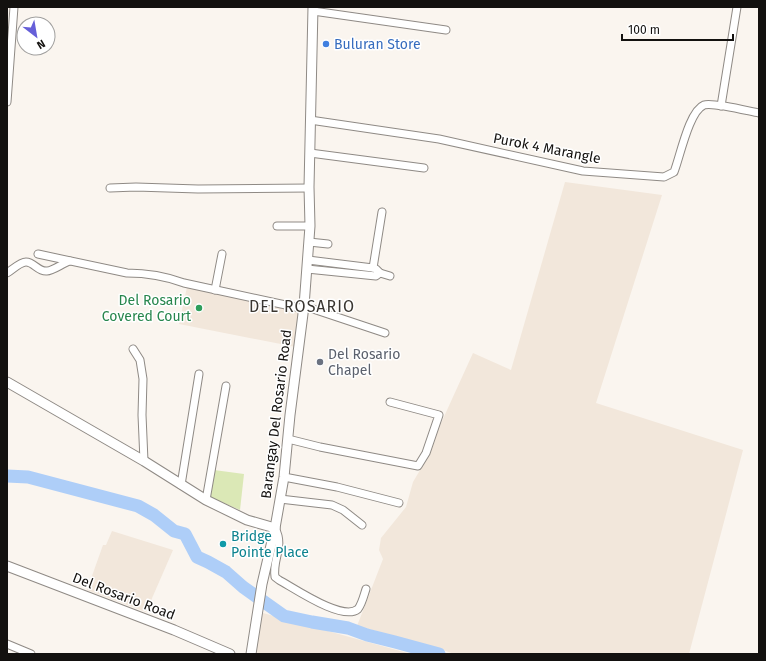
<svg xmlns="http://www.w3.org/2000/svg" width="766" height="661" font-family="'Fira Sans',sans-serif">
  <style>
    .built { fill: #f2e7db }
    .green { fill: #dbe8b6 }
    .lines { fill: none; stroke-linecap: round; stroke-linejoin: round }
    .river { stroke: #aecef8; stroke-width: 13 }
    .street-casing { stroke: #8f8a85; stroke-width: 9 }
    .secondary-casing { stroke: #8f8a85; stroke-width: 11 }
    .street { stroke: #fff; stroke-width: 7 }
    .secondary { stroke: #fff; stroke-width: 9 }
    .shop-dot { fill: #3f7fe0; stroke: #fff; stroke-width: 1.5 }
    .leisure-dot { fill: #2e9e5b; stroke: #fff; stroke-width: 1.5 }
    .worship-dot { fill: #6b7280; stroke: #fff; stroke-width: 1.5 }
    .culture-dot { fill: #0f9aa8; stroke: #fff; stroke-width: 1.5 }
    .labels { text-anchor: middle; stroke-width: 3; stroke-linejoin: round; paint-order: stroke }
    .shop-label { font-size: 14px; fill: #366cbe; stroke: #fff; text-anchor: start }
    .street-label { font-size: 14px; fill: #13110f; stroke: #fff }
    .leisure-label { font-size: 14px; fill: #27864d; stroke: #fff; text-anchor: end }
    .worship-label { font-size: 14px; fill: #5b616d; stroke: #fff; text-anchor: start }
    .culture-label { font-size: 14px; fill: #0d838f; stroke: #fff; text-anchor: start }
    .quarter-label { font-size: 16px; letter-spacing: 1px; fill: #3a3631; stroke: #fff }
  </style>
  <rect width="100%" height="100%" fill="#faf5ef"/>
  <!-- built -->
  <g class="built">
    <polygon points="565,182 662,195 596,403 743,450 689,654 454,654 435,647 357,626 383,559 379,550 381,538 406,507 413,482 426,460 432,443 473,353 511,370"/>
    <polygon points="187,287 300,310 296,347 179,324"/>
    <polygon points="112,531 173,550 146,612 87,590 103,545 106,545"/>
    <polygon points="263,613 411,654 257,654 257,635"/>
  </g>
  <!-- green -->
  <polygon class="green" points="214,470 244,474 240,510 210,497"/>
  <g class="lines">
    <!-- river -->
    <polyline class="river" points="7,476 28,477 138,506 154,515 174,531 185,534 197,557 208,562 226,572 243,587 284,616 312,622 348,628 367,635 395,642 439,654"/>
    <defs>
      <g id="street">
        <polyline points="313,11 446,30"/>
        <polyline points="7,102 14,7"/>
        <polyline points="721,106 737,7"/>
        <path d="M 310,120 L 439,139 L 583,171 L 664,177 L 674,172 C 680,157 689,111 704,105 C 713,102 748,111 759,113"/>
        <polyline points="310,153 424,168"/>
        <polyline points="110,188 136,187 198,189 309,188"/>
        <polyline points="277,226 310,226"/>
        <polyline points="309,242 328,244"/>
        <path d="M 38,254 L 127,273 C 148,273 165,276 184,283 L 304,309"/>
        <polyline points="308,260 373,268 382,212"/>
        <polyline points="307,269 376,276 380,273 376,269 373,268"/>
        <path d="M 7,273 C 12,270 20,262 26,262 C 34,262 38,272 47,271 C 53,271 63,263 70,261"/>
        <polyline points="380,273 390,276"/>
        <polyline points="215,290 222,254"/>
        <polyline points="304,306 385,333"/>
        <polyline points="133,349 140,360 143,379 142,415 144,461"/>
        <polyline points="288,439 320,447 418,466 426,453 439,415 390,402"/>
        <polyline points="284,477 337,487 399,503"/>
        <polyline points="181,485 199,374"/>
        <polyline points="280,499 332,505 343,510 362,525"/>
        <polyline points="206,500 226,386"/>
        <path d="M 275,528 C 285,547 272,559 275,577 L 279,580 C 294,588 343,622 358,609 C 362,604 364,595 366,589"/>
        <polyline points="7,644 31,654"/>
      </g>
      <g id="secondary">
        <polyline points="7,382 144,461 206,500 247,520 275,528"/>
        <polyline points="7,566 174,630 230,654"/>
        <polyline points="251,654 262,584 275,528 284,477 290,415 304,306 310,226 309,187 313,7"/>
      </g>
    </defs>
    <!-- street casing -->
    <use href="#street" class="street-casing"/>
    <!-- secondary casing -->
    <use href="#secondary" class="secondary-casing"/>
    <!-- street -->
    <use href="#street" class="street"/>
    <!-- secondary -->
    <use href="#secondary" class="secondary"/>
  </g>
  <!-- markers -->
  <circle class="shop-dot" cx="326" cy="44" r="4"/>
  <circle class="leisure-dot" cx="199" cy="308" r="4"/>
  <circle class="worship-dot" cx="320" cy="362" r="4"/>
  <circle class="culture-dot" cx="223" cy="544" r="4"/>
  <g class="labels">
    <!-- shop labels -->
    <g class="shop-label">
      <text x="334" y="49">Buluran Store</text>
    </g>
    <!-- street labels -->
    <g class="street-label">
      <text transform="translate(547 148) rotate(11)" y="5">Purok 4 Marangle</text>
      <text transform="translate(276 414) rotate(-83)" y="5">Barangay Del Rosario Road</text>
      <text transform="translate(124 596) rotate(21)" y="5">Del Rosario Road</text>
    </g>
    <!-- leisure labels -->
    <g class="leisure-label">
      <text x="191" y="305">Del Rosario<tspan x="191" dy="16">Covered Court</tspan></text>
    </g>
    <!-- worship labels -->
    <g class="worship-label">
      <text x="328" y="359">Del Rosario<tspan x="328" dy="16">Chapel</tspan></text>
    </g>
    <!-- culture labels -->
    <g class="culture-label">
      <text x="231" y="541">Bridge<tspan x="231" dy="16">Pointe Place</tspan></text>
    </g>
    <!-- quarter labels -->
    <g class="quarter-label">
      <text x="302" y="312">DEL ROSARIO</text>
    </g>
  </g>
  <!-- border -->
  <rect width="766" height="661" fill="none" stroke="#13110f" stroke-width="16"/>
  <!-- north arrow -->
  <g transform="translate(36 36) rotate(149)"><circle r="19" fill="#ffffff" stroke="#a1a09f"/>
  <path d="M0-3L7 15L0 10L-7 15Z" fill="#665fd8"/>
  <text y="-6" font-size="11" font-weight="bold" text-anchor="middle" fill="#13110f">N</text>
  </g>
  <!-- scale -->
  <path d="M622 34v6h111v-6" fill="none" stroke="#13110f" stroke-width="2"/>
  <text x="628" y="34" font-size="12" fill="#13110f" stroke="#ffffff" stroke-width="3" paint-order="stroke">100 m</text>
</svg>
